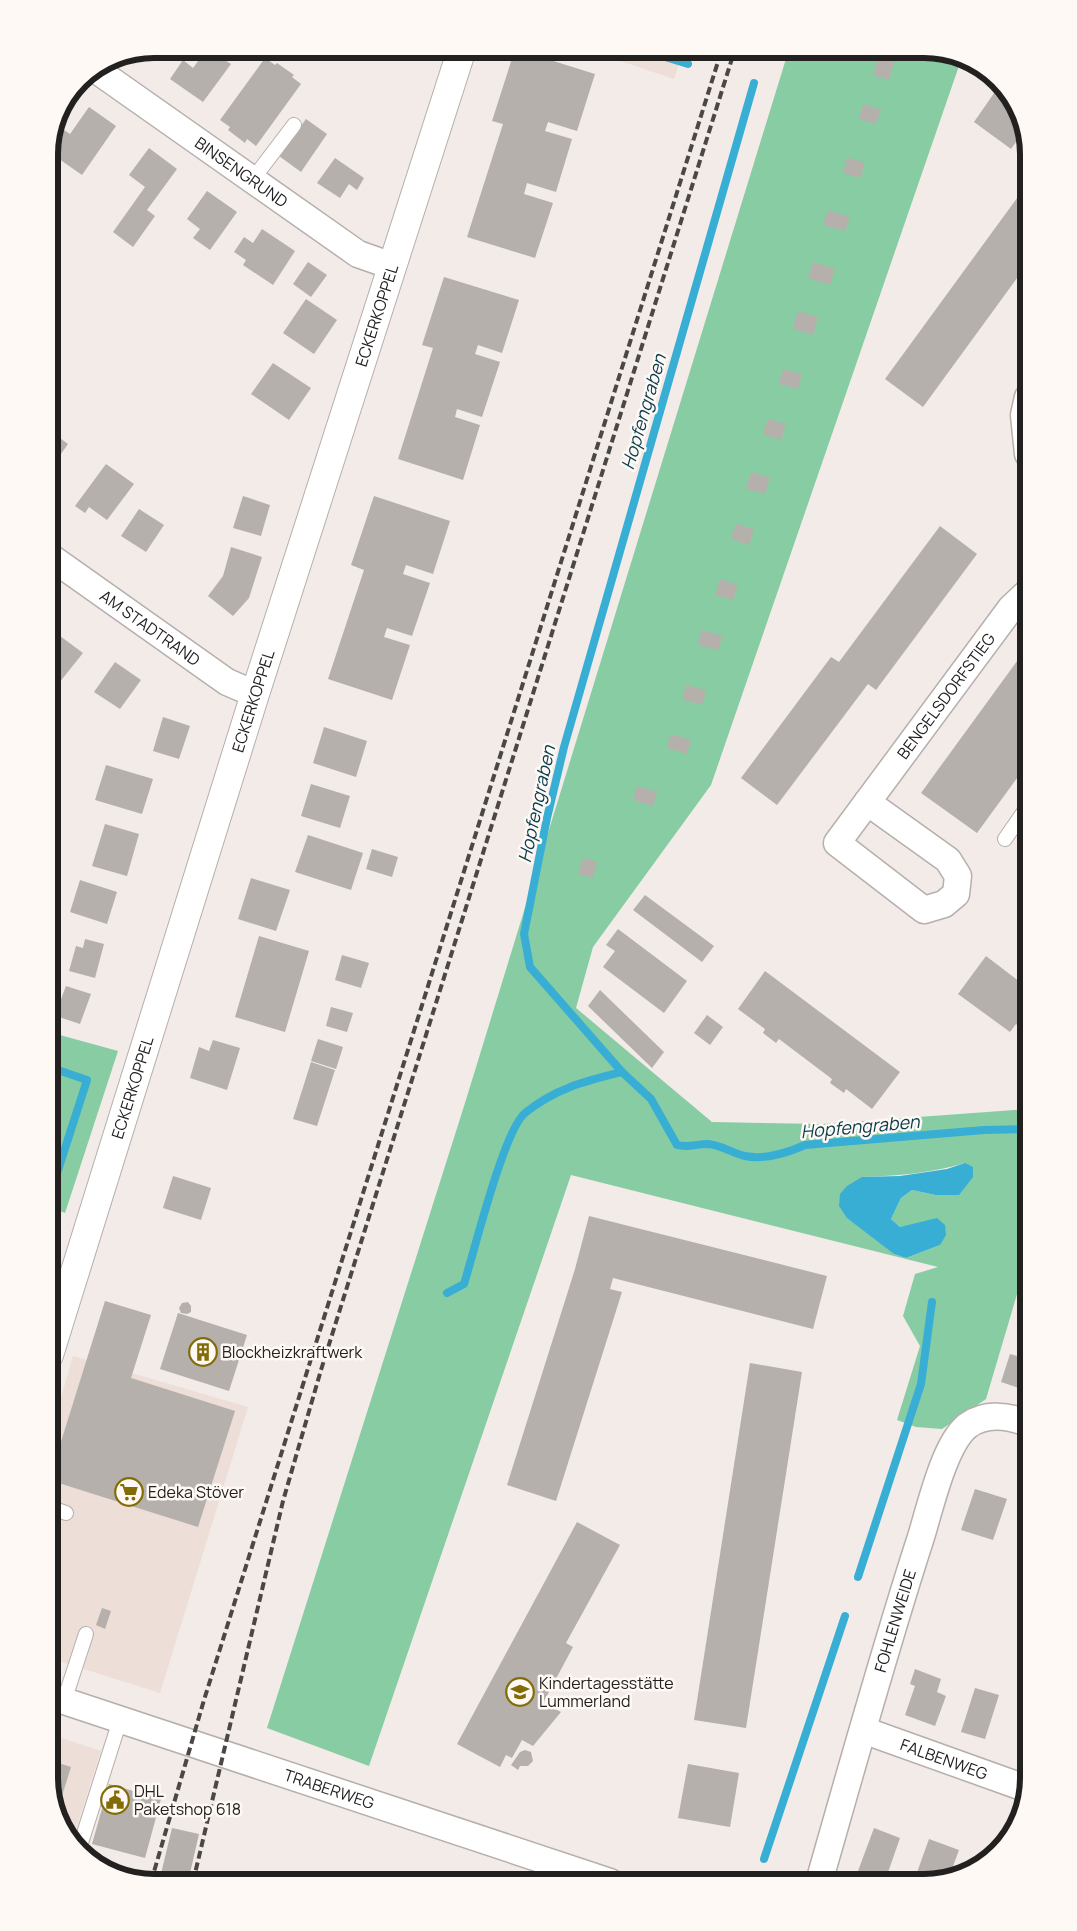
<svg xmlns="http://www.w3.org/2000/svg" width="1077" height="1931" font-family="Manrope,sans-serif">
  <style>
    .built { fill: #edded8 }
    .education { fill: #f5dbe2 }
    .green { fill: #87cca3; fill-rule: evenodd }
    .water { fill: #38aed5 }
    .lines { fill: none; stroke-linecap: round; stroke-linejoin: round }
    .stream { stroke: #38aed5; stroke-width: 8 }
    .building { fill: #b5b0ab }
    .service-casing { stroke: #b6afac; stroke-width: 16 }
    .minor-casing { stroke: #b6afac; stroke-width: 29 }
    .tertiary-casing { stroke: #b6afac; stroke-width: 30 }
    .service { stroke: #fff; stroke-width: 14 }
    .minor { stroke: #fff; stroke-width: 26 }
    .tertiary { stroke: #fff; stroke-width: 28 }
    .rail { stroke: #4a4746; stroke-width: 4; stroke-dasharray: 8 4; stroke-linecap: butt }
    .labels { text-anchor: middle; stroke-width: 5; stroke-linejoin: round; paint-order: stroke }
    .street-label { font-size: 16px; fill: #232120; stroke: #fff9f6 }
    .poi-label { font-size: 16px; fill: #232120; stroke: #fff9f6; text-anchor: start }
    .water-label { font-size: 18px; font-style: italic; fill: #073c4c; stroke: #fff9f6 }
    .rim { fill: none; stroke: #232120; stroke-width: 6 }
  </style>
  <rect width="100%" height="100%" fill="#f2ebe8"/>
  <!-- built -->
  <g class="built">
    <polygon points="585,49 684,49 674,79"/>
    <polygon points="73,1356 248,1407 160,1693 49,1658 49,1439"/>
    <polygon points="49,1734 101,1751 73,1838 57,1818 49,1777"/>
  </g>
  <!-- education -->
  <polygon class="education" points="49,1268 59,1271 49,1303"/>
  <!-- green -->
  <g class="green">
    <path d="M 789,49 L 930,49 L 961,60 L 711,785 L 593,947 L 576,1008 L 712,1122 L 822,1124 L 1028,1109 L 1028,1257 L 986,1399 L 942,1429 L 916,1427 L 897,1420 L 920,1346 L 903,1316 L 915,1274 L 938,1267 L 571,1175 L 369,1766 L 267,1728 L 465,1103 ZM 965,1163 L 935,1195 L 912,1190 L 901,1198 L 891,1219 L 900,1227 L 913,1225 L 940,1245 L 906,1258 L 894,1254 L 885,1246 L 862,1177 C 897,1176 931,1173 965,1163 Z"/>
    <polygon points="49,1032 118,1051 65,1213 49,1207"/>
  </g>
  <!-- water -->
  <polygon class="water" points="965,1163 973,1167 973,1177 959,1195 935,1195 912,1190 901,1198 891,1219 900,1227 937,1218 945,1225 946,1235 940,1245 906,1258 894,1254 847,1218 839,1206 840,1194 847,1186 862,1177 900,1176 947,1169"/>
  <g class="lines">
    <!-- stream -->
    <g class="stream">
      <polyline points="639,49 688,64"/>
      <path d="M 754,83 L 564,747 L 547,818 L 524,934 L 530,967 L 622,1072 L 651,1099 L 677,1145 C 688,1148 696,1144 708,1144 C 721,1145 732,1153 745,1156 C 765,1160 787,1153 805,1145 L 984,1130 L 1028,1129"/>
      <polyline points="49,1067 87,1080 51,1192"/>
      <path d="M 447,1293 L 464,1284 C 474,1252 504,1130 525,1113 C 556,1088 586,1081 622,1072"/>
      <polyline points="858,1577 921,1384 932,1302"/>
      <polyline points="764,1859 845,1616"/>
    </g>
  </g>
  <!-- building -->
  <g class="building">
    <polygon points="207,49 231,64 203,102 170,79 183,60 193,68"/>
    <polygon points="515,49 595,74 577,131 548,122 545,131 572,139 556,192 527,183 524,194 553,203 535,258 467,237 503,124 492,121"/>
    <polygon points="880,54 895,58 889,80 873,75"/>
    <polygon points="265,58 275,65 277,63 294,75 292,77 301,84 256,146 247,139 245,143 228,130 230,127 220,120"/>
    <polygon points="999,86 1020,113 1024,131 1011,149 974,122"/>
    <polygon points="863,104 881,110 876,124 859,119"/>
    <polygon points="89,107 116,126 82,175 49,152 49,147 52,135 58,126 70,134"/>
    <polygon points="306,119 327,134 301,172 279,156"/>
    <polygon points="149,148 177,169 147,210 155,216 133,247 113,232 145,187 129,175"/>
    <polygon points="847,157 865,163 860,178 843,173"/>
    <polygon points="335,158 364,178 357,190 349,184 340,198 317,183"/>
    <polygon points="1028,183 1028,263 923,407 885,379"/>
    <polygon points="207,191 237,212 210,250 193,238 200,229 187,219"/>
    <polygon points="828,210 850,217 845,231 823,225"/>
    <polygon points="262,229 295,251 273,285 243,265 246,260 234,252 244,237 253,243"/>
    <polygon points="308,262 327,275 311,297 293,284"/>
    <polygon points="813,262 835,269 830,285 808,278"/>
    <polygon points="444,277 519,300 502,353 478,345 475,354 500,362 482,417 457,409 455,417 480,425 463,480 398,459 433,348 422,345"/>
    <polygon points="306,299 337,320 314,354 283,333"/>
    <polygon points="798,311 818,317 813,335 793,329"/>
    <polygon points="273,363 311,388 289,420 251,394"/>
    <polygon points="783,369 802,374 798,389 779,384"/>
    <polygon points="768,419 786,424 781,440 763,434"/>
    <polygon points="49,430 68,444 49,471"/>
    <polygon points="106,464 134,484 107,520 89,507 85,513 75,506"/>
    <polygon points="751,472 770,478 765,494 746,489"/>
    <polygon points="243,496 270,505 261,536 233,528"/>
    <polygon points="374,496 450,521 433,574 406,565 403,574 430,583 412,636 387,628 384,637 410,645 392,700 328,679 364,570 351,565"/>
    <polygon points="139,509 164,525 146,552 121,536"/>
    <polygon points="736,524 754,529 749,545 731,539"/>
    <polygon points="940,526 977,554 876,690 868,684 777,805 741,778 831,657 839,662"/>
    <polygon points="231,547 262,557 249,598 233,616 208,596 223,576"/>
    <polygon points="720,579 738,585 733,600 715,595"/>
    <polygon points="702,630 723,636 718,650 698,645"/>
    <polygon points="56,633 83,653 59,683 49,675 49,642"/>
    <polygon points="1020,657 1028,662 1028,763 977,833 921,793"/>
    <polygon points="115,662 141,680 120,709 94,692"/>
    <polygon points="686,685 706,690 702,705 682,699"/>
    <polygon points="163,717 190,726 179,759 153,751"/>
    <polygon points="324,727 367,741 356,777 313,763"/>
    <polygon points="671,734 691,740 687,754 667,748"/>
    <polygon points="106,765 153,779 142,814 95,800"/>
    <polygon points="311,784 350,796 340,828 301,816"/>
    <polygon points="637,786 657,792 653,806 633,800"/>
    <polygon points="105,824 139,834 127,876 92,866"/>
    <polygon points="308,835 363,853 351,890 295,872"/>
    <polygon points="372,849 398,857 392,877 366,869"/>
    <polygon points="583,858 597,862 593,878 578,874"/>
    <polygon points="251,878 290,890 276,931 238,919"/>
    <polygon points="80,880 117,892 107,924 70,912"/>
    <polygon points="645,895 714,946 702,962 633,910"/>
    <polygon points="618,929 687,981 664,1013 603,967 615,951 606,945"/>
    <polygon points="259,936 309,951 285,1032 235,1017"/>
    <polygon points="85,939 104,944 95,978 69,971 76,946 83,948"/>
    <polygon points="342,955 369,963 361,988 335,980"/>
    <polygon points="986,956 1028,988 1028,1033 1016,1024 1010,1032 958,994"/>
    <polygon points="765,971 900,1072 872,1109 846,1089 844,1093 830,1083 832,1079 779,1039 776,1043 763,1033 765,1029 738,1009"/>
    <polygon points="66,986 91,994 80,1024 56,1016 54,1023 49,1021 49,995 61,999"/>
    <polygon points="600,990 664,1052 652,1068 588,1006"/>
    <polygon points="331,1007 353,1013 347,1032 326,1026"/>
    <polygon points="707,1015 723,1027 710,1045 694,1033"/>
    <polygon points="318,1039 343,1047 336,1069 311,1061"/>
    <polygon points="213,1040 240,1048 227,1090 190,1078 199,1047 209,1051"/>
    <polygon points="311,1062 335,1070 317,1126 293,1119"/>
    <polygon points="173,1176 211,1188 201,1220 163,1208"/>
    <polygon points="589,1216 827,1276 813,1329 613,1278 610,1289 622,1292 556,1501 507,1485 575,1269"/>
    <polygon points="105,1301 151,1315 131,1378 235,1411 198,1527 49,1480"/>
    <polygon points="188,1302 191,1306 191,1312 187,1314 181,1313 179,1308 182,1303"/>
    <polygon points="178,1313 247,1335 229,1391 160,1369"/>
    <polygon points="1010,1354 1028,1359 1028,1391 1001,1382"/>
    <polygon points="750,1363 802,1372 746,1728 694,1720"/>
    <polygon points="975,1489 1007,1499 993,1540 961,1530"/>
    <polygon points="1028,1500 1028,1520 1022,1518"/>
    <polygon points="577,1522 620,1545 566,1643 573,1647 543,1703 561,1712 533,1746 522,1740 512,1758 506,1755 500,1767 457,1744"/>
    <polygon points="102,1608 111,1611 105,1629 96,1625"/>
    <polygon points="915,1669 941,1679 937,1692 946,1696 935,1726 905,1715 915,1686 910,1684"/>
    <polygon points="975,1688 999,1695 985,1739 961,1732"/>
    <polygon points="1028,1691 1028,1707 1023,1705"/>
    <polygon points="525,1750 531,1752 533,1761 528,1766 520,1766 518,1770 511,1765 520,1752"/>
    <polygon points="49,1760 71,1767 56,1815 49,1777"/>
    <polygon points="688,1764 739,1773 730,1827 678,1818"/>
    <polygon points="109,1784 161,1799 145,1858 92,1844"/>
    <polygon points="172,1828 199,1834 188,1882 159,1882"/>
    <polygon points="874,1828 900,1838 885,1881 858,1871"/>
    <polygon points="929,1839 959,1850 949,1877 925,1882 915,1878"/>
  </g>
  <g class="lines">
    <defs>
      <g id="service">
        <polyline points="253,179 294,125"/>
        <polyline points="1005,839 1028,806"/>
        <polyline points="49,1507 66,1513"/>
        <polyline points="64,1701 86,1634"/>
        <polyline points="80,1846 120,1720"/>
      </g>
      <g id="minor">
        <path id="s1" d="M 95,69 L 358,254 L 392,266"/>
        <polyline points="1028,454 1024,415 1028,397"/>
        <path id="s2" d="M 49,556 L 227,682 L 255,694"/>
        <path id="s3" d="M 867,802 L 948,860 L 958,876 L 956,894 L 944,904 L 924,910 L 837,843 L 1011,608 L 1028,592"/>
        <path id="s4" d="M 49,1696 L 610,1882"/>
        <path id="s5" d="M 863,1730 L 1025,1788"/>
        <path id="s6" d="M 819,1882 C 852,1767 884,1651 921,1537 C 930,1508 944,1445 967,1426 C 986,1412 1008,1416 1028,1423"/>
      </g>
      <g id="tertiary">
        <path id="s7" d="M 49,1355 L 255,694 L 462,49"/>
      </g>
    </defs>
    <!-- service casing -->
    <use href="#service" class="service-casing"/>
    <!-- minor casing -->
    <use href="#minor" class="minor-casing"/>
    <!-- tertiary casing -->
    <use href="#tertiary" class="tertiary-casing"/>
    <!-- service -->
    <use href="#service" class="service"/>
    <!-- minor -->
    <use href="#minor" class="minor"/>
    <!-- tertiary -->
    <use href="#tertiary" class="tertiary"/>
    <!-- rail -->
    <g class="rail">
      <polyline points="151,1882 204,1700 722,49"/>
      <polyline points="193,1882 283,1501 321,1370 735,49"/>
    </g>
  </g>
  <!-- icons -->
  <defs>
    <symbol id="building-ring" viewBox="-11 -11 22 22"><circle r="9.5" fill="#fff9f6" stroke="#836b06" stroke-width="1.5"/><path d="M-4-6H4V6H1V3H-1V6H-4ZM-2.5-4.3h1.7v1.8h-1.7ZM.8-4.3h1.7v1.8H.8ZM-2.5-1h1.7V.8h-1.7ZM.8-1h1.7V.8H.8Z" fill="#836b06"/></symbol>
    <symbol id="supermarket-ring" viewBox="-11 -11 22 22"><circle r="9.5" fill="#fff9f6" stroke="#836b06" stroke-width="1.5"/><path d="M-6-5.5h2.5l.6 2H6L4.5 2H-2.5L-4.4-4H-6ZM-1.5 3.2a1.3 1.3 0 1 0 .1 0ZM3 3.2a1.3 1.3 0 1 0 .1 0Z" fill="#836b06"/></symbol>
    <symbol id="school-ring" viewBox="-11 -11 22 22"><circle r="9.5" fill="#fff9f6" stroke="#836b06" stroke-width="1.5"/><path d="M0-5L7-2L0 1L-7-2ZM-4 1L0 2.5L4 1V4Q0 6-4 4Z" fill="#836b06"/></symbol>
    <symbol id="civic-ring" viewBox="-11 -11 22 22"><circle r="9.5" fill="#fff9f6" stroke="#836b06" stroke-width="1.5"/><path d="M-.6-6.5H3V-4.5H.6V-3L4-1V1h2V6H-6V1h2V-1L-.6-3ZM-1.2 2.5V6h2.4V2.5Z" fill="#836b06"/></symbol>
  </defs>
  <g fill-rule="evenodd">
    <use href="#building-ring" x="187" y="1336" width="32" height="32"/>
    <use href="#supermarket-ring" x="113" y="1476" width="32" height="32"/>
    <use href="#school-ring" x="504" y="1676" width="32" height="32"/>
    <use href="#civic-ring" x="99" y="1784" width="32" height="32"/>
  </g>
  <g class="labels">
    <!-- street labels -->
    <g class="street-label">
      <text dy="6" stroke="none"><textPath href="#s1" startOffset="179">BINSENGRUND</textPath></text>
      <text dy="6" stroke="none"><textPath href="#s7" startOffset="1090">ECKERKOPPEL</textPath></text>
      <text dy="6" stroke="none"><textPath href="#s2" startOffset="124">AM STADTRAND</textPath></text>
      <text dy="6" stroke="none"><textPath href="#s3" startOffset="466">BENGELSDORFSTIEG</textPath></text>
      <text dy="6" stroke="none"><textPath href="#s7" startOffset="685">ECKERKOPPEL</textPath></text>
      <text dy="6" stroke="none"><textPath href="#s7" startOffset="280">ECKERKOPPEL</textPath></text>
      <text dy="6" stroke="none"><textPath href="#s6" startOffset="272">FOHLENWEIDE</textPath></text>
      <text dy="6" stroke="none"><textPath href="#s5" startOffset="86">FALBENWEG</textPath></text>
      <text dy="6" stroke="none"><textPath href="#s4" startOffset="295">TRABERWEG</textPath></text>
    </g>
    <!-- poi labels -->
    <g class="poi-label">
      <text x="222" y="1358">Blockheizkraftwerk</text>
      <text x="148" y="1498">Edeka Stöver</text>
      <text x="539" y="1689">Kindertagesstätte<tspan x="539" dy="18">Lummerland</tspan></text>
      <text x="134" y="1797">DHL<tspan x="134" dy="18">Paketshop 618</tspan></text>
    </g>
    <!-- water labels -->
    <g class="water-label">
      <text transform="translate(644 412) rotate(-74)" y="6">Hopfengraben</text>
      <text transform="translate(537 804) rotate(-78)" y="6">Hopfengraben</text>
      <text transform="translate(860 1127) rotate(-5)" y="6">Hopfengraben</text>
    </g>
  </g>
  <!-- crop -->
  <path d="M0 0H1077V1931H0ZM154 58H924A96 96 0 0 1 1020 154V1778A96 96 0 0 1 924 1874H154A96 96 0 0 1 58 1778V154A96 96 0 0 1 154 58Z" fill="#fff9f6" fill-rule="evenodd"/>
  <path class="rim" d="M154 58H924A96 96 0 0 1 1020 154V1778A96 96 0 0 1 924 1874H154A96 96 0 0 1 58 1778V154A96 96 0 0 1 154 58Z"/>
</svg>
